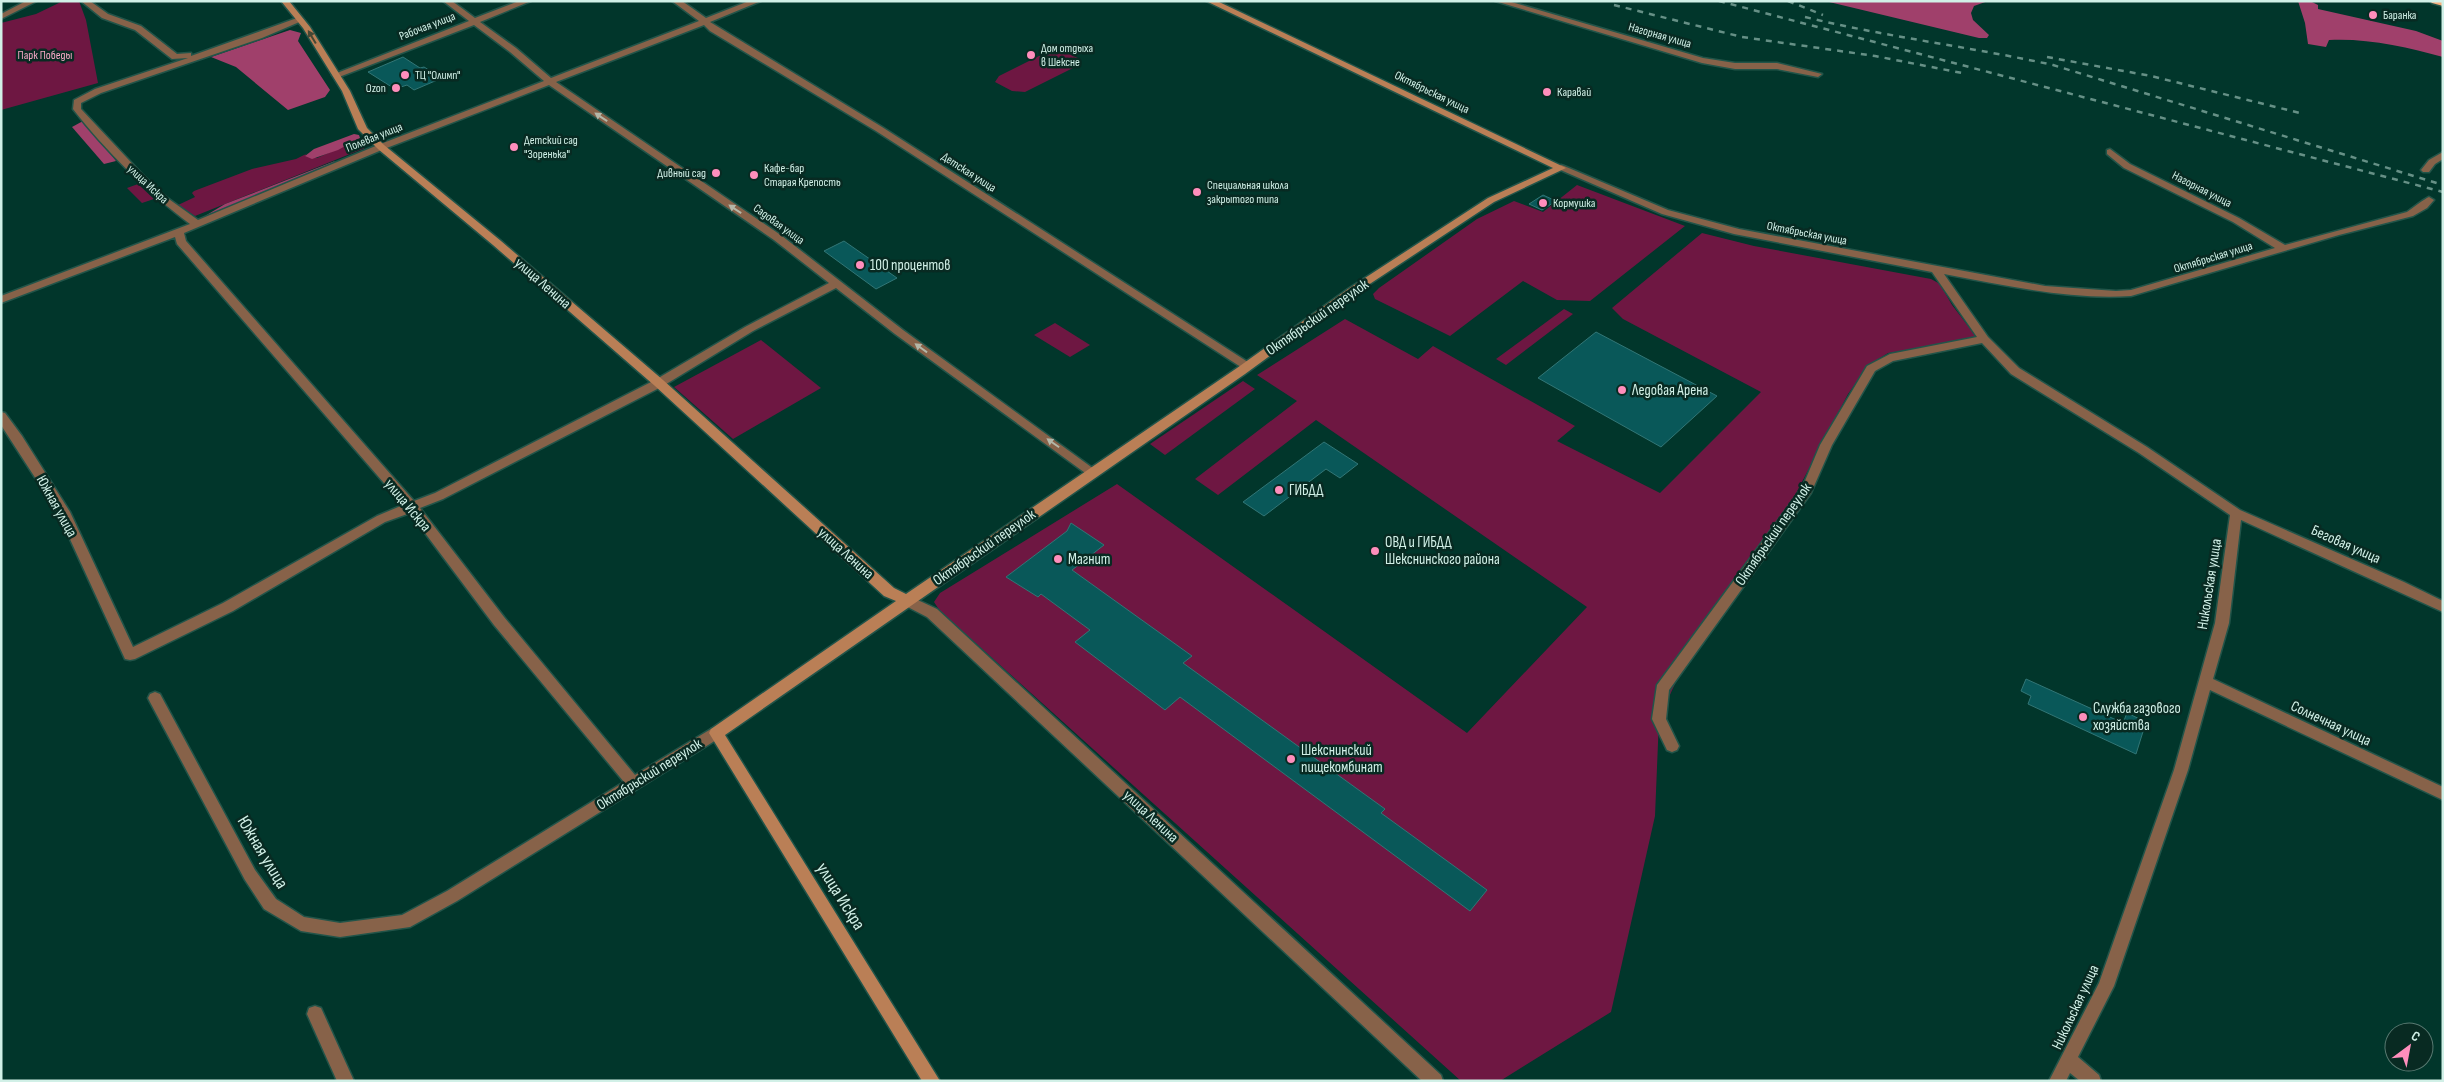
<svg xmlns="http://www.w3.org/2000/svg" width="2444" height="1082" font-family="'Sofia Sans Condensed',sans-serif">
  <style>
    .green { fill: #6e1742 }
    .forest { fill: #a0406b }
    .building { fill: #095859; stroke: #327676 }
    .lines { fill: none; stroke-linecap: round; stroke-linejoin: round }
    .street-casing { stroke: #225449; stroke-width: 3 }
    .secondary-casing { stroke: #225449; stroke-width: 3 }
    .highway-casing { stroke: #225449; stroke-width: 3 }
    .street { fill: #876249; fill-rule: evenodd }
    .secondary { fill: #ba7f56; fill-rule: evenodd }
    .highway { fill: #f8af7c; fill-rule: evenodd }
    .rail { stroke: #669086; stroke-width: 2.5; stroke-dasharray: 6 6; stroke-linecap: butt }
    .oneway { fill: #464834 }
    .oneway2 { fill: #b3b7a8 }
    .poi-dot { fill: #fe8ebc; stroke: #082a22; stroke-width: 2 }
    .labels { text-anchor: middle; stroke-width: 5; stroke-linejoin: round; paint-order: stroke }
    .far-poi-label { font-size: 12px; fill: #d1f0e7; stroke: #082a22; text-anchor: start }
    .far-street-label { font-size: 12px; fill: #d1f0e7; stroke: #082a22 }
    .far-park-label { font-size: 12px; fill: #f7a8c6; stroke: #082a22 }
    .poi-label { font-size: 15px; fill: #d1f0e7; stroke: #082a22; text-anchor: start }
    .street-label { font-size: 15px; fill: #d1f0e7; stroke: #082a22 }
    .near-street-label { font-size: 18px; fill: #d1f0e7; stroke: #082a22 }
  </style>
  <rect width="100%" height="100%" fill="#01362b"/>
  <!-- green -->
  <g class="green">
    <polygon points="63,1 79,1 86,20 98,83 1,110 1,23 36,14"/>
    <polygon points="1061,50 1078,58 1081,64 1025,92 1012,91 995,82 999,76 1047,52"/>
    <polygon points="356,141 365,148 195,216 178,205 195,197 192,193 194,191 252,169 296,159 308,153 305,155 317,158"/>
    <polygon points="138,184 139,185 154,199 142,203 127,188"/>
    <polygon points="1577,185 1685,226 1590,301 1557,300 1523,281 1450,336 1375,299 1373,294 1379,288 1477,219 1514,201 1543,212"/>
    <polygon points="1702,233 1754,246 1931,279 1940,284 1952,305 1978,339 1888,353 1869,365 1848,394 1793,499 1698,633 1659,719 1655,816 1611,1012 1500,1081 1461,1081 940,611 934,602 940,593 1117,484 1467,733 1587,607 1316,420 1218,495 1195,479 1297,401 1257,375 1345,319 1418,359 1433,346 1575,426 1557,441 1660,493 1761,392 1623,319 1612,308"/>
    <polygon points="1564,309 1573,314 1506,365 1496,359"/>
    <polygon points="1055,323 1090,345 1070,357 1034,335"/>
    <polygon points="761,340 821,388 733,439 674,387"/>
    <polygon points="1243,381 1255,389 1165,455 1150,444"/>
  </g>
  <!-- forest -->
  <g class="forest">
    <polygon points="1825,1 1988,1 1974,6 1971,13 1973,20 1989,35 1987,38 1979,38"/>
    <path d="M 2298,1 L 2310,1 L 2318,5 L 2318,9 L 2416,31 L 2443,41 L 2443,57 C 2407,47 2367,38 2329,40 L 2326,47 L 2308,44 L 2305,23 Z"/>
    <polygon points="290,30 301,33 298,41 330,90 325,97 288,110 236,67 211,57"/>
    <polygon points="83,121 87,124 116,161 104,164 72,127"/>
    <polygon points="354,134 359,135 360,138 338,150 312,159 305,156 314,149"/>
    <polygon points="335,161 331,166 205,216 225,204"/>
  </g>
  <!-- building -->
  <g class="building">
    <polygon points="403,57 420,68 424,67 442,78 414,90 407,85 395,89 368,72"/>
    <polygon points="1543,195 1556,201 1542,210 1529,204"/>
    <polygon points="844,241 897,278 876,289 824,251"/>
    <polygon points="1596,332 1717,396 1661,447 1538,378"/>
    <polygon points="1324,442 1358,464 1340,478 1326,469 1264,516 1243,502"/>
    <polygon points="1071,523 1104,545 1072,570 1192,656 1183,663 1385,809 1381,813 1487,890 1470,911 1180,697 1165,710 1075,642 1090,630 1041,594 1038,597 1006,577 1067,531"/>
    <polygon points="2026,679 2123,723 2127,713 2146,722 2136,754 2028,704 2031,696 2021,691"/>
  </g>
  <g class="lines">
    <defs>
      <g id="street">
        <polygon points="26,1 37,1 1,19 1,14"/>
        <path d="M 81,1 L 90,1 L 108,14 L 141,26 L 177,54 L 191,53 L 191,56 L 297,18 L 304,20 L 262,38 L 101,93 L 81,103 L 81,109 L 142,174 L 166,197 L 198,220 L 378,145 L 544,81 L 510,52 L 474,25 L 339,77 L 332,75 L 469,21 L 443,1 L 452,1 L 475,18 L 519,1 L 531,1 L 480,22 L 516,48 L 551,78 L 699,21 L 672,1 L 682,1 L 706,18 L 749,1 L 761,1 L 710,22 L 882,127 L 1254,366 L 1248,370 L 1244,369 L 876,131 L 710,31 L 704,25 L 556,82 L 782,236 L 903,330 L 1098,472 L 1096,475 L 1088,475 L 895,334 L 836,288 L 753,331 L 663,386 L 443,499 L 420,508 L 504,617 L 635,775 L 711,729 L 716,727 L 721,729 L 723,733 L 721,737 L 457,901 L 410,927 L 340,937 L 301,931 L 264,909 L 245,880 L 150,702 L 148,698 L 150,694 L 155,692 L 160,694 L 255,870 L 276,899 L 304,917 L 340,923 L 402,915 L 447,891 L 624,782 L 494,625 L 410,513 L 385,522 L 233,611 L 135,659 L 130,660 L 125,659 L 58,513 L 1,425 L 1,412 L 5,413 L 22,436 L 70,512 L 133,647 L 223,603 L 377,516 L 403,505 L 177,244 L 175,237 L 1,303 L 1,296 L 190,224 C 148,193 105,150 73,109 L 74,100 L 95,89 L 188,58 L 172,59 L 135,30 L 102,18 ZM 549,85 L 774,240 L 829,283 L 745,327 L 655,380 L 435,493 L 414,501 L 186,241 L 184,233 L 384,149 Z"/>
        <polygon points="1495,1 1508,1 1703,58 1735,63 1777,63 1822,74 1818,77 1777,69 1735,69 1702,63"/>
        <path d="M 2110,149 L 2130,164 L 2239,218 L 2285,245 L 2407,212 C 2413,208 2424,199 2429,197 L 2434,200 L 2427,208 L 2413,216 L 2339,235 L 2131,296 C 2068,300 2005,285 1944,274 L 1988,337 L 2019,368 L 2147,447 L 2240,510 L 2404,582 L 2443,601 L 2443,612 L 2241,520 L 2229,623 L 2213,679 L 2443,787 L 2443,800 L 2210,690 L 2188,770 L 2114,986 L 2078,1057 L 2099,1075 L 2101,1081 L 2080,1081 L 2070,1073 L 2066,1081 L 2049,1081 L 2099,983 L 2174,770 L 2215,623 L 2230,515 L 2139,453 L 2011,374 L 1982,343 L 1893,361 L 1875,371 L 1832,445 L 1811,493 L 1669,690 L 1666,719 L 1679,746 L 1677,750 L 1672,752 L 1667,750 L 1652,719 L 1657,685 L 1802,488 L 1820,445 L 1867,366 L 1890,354 L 1977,337 L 1932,272 L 1734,234 L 1662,214 L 1556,168 L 1561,165 L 1564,166 L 1668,210 L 1739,229 L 2045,286 L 2116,291 L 2131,290 L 2275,248 L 2233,222 L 2124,168 L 2107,154 L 2107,150 Z"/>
        <polygon points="2443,152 2443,159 2435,164 2429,172 2423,172 2421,170 2429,160"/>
        <polygon points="907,595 937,609 1441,1075 1443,1081 1422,1081 927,617 902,604 901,600 902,596"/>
        <polygon points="315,1006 321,1008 354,1081 337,1081 307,1014 309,1008"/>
      </g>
      <polygon id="secondary" points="281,1 289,1 310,27 350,91 367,128 384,145 501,241 663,380 894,588 906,594 1237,368 1348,289 1488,198 1553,168 1206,1 1217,1 1566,168 1494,202 1356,293 1245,374 725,735 940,1081 922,1081 709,733 711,729 896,601 884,596 655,386 493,245 378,149 358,129 342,91 303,28"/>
      <polygon id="highway" points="2430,1 2443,1 2443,6 2432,3"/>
    </defs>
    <!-- street casing -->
    <use href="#street" class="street-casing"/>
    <!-- secondary casing -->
    <use href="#secondary" class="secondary-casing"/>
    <!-- highway casing -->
    <use href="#highway" class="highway-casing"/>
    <!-- street -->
    <use href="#street" class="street"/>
    <!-- secondary -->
    <use href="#secondary" class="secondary"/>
    <!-- highway -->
    <use href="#highway" class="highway"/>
    <!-- rail -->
    <g class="rail">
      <polyline points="1719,1 2443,192"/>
      <polyline points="1788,1 1823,15"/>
      <polyline points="1614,5 1742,37 1875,56 1962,73"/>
      <path d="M 1805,17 C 1887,37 1971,47 2053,65 L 2443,185"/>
      <polyline points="2047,57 2151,76 2300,113"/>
    </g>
  </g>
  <!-- one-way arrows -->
  <defs><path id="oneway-solid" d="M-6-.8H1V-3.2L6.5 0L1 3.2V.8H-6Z" transform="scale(1.25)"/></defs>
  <use class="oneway" href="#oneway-solid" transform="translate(312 37) rotate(-121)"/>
  <g class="oneway2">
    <use href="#oneway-solid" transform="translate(601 117) rotate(-146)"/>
    <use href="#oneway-solid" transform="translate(735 209) rotate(-146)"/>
    <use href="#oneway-solid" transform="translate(921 348) rotate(-144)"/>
    <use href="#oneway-solid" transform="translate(1053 443) rotate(-145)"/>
  </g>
  <!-- markers -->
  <g class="poi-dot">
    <circle cx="2373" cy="15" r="5"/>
    <circle cx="1031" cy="55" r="5"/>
    <circle cx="405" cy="75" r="5"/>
    <circle cx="396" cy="88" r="5"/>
    <circle cx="1547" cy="92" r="5"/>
    <circle cx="514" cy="147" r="5"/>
    <circle cx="716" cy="173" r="5"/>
    <circle cx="754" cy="175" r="5"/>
    <circle cx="1197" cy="192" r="5"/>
    <circle cx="1543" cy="203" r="5"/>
    <circle cx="860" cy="265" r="5"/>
    <circle cx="1622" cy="390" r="5"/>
    <circle cx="1279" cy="490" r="5"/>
    <circle cx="1375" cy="551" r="5"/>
    <circle cx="1058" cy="559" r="5"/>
    <circle cx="2083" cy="717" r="5"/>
    <circle cx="1291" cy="759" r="5"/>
  </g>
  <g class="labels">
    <!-- far-poi labels -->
    <g class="far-poi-label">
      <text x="2383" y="19">Баранка</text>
      <text x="1041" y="52">Дом отдыха<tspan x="1041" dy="14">в Шекснe</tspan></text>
      <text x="415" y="79">ТЦ "Олимп"</text>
      <text x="386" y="92" text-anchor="end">Ozon</text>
      <text x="1557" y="96">Каравай</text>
      <text x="524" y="144">Детский сад<tspan x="524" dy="14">"Зоренька"</tspan></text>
      <text x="764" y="172">Кафе-бар<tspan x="764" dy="14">Старая Крепость</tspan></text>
      <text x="706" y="177" text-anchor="end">Дивный сад</text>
      <text x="1207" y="189">Специальная школа<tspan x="1207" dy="14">закрытого типа</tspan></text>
      <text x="1553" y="207">Кормушка</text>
    </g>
    <!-- far-street labels -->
    <g class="far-street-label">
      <text transform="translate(427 26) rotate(-21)" y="4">Рабочая улица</text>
      <text transform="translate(1660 35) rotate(16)" y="4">Нагорная улица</text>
      <text transform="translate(1432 92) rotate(26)" y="4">Октябрьская улица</text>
      <text transform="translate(374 137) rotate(-22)" y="4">Полевая улица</text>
      <text transform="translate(969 172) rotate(33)" y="4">Детская улица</text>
      <text transform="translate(148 184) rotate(43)" y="4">улица Искра</text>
      <text transform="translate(2202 189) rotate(27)" y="4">Нагорная улица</text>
      <text transform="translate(779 224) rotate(36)" y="4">Садовая улица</text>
      <text transform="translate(1807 233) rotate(11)" y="4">Октябрьская улица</text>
      <text transform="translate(2213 257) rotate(-17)" y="4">Октябрьская улица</text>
    </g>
    <!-- far-park labels -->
    <g class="far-park-label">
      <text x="45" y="59">Парк Победы</text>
    </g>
    <!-- poi labels -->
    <g class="poi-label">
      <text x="870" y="270">100 процентов</text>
      <text x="1632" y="395">Ледовая Арена</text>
      <text x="1289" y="495">ГИБДД</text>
      <text x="1385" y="547">ОВД и ГИБДД<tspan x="1385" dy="17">Шекснинского района</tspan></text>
      <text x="1068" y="564">Магнит</text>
      <text x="2093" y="713">Служба газового<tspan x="2093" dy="17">хозяйства</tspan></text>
      <text x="1301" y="755">Шекснинский<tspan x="1301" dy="17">пищекомбинат</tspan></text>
    </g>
    <!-- street labels -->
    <g class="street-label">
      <text transform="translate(543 283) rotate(41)" y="5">улица Ленина</text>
      <text transform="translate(1317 317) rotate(-35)" y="5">Октябрьский переулок</text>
      <text transform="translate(408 505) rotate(50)" y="5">улица Искра</text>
      <text transform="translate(57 506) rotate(61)" y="5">Южная улица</text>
      <text transform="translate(1773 534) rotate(-55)" y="5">Октябрьский переулок</text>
      <text transform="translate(2346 544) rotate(24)" y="5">Беговая улица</text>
      <text transform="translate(984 547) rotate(-35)" y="5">Октябрьский переулок</text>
      <text transform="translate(846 553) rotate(42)" y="5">улица Ленина</text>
      <text transform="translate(2209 584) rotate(-81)" y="5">Никольская улица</text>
      <text transform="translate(2331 723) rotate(25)" y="5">Солнечная улица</text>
      <text transform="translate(649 774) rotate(-32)" y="5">Октябрьский переулок</text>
      <text transform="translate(1151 816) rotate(43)" y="5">улица Ленина</text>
      <text transform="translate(2075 1007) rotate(-65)" y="5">Никольская улица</text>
    </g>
    <!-- near-street labels -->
    <g class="near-street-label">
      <text transform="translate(263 852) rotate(59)" y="6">Южная улица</text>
      <text transform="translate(841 896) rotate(58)" y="6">улица Искра</text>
    </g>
  </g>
  <!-- border -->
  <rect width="2444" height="1082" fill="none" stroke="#d1f0e7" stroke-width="5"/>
  <!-- north arrow -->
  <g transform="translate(2409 1047) rotate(32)"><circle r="24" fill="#082a22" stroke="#587971"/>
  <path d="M0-4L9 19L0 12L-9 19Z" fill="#fe8ebc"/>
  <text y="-8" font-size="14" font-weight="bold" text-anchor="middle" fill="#d1f0e7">С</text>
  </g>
</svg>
